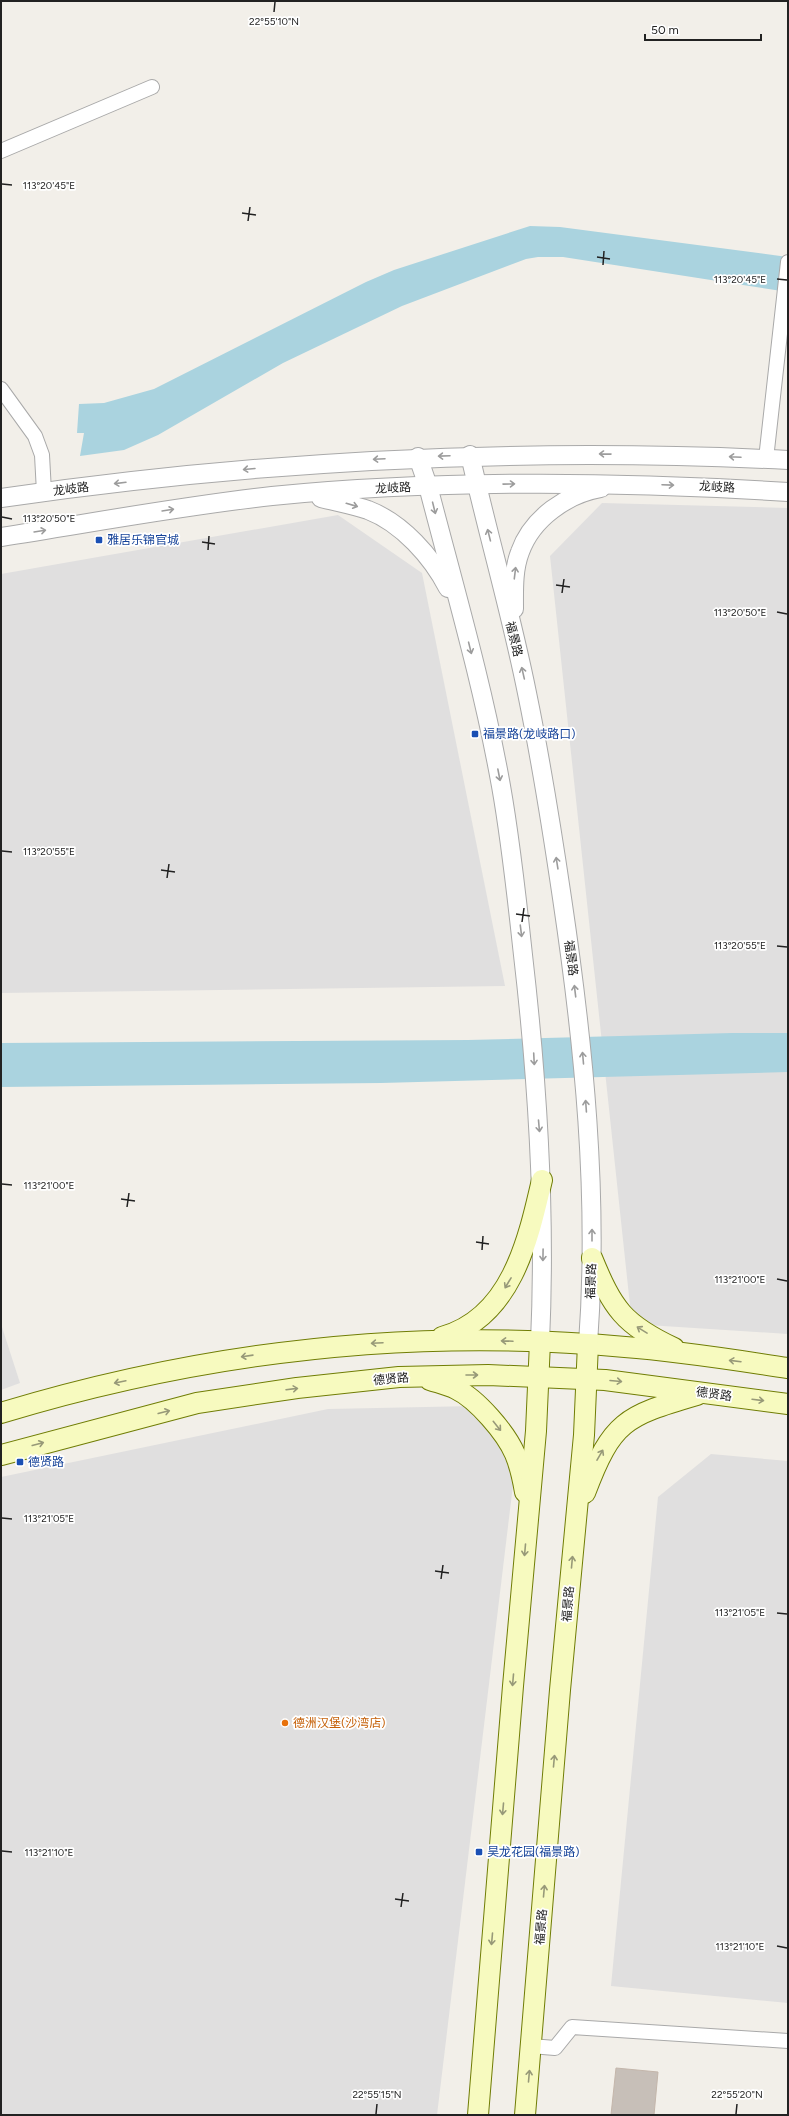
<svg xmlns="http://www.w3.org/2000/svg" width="789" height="2116" font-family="Figtree,'Noto Sans SC',sans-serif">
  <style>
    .residential { fill: #e0dfdf }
    .water { fill: #aad3df }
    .building { fill: #c7bfb8; stroke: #c4b6ab }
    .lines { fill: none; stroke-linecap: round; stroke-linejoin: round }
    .minor-casing { stroke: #a9a9a9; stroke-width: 16 }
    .tertiary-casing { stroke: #a9a9a9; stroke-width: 20 }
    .secondary-casing { stroke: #707d05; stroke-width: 22 }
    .minor { stroke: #fff; stroke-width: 14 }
    .tertiary { stroke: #fff; stroke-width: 18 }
    .secondary { stroke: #f7fabf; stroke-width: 20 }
    .oneway { stroke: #9c9c9c }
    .oneway2 { stroke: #979978 }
    .ticks { fill: none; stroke: #222; stroke-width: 1.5 }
    .transit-dot { fill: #1a4fb4; stroke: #fff; stroke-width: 1.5 }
    .food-dot { fill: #e8710a; stroke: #fff; stroke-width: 1.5 }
    .labels { text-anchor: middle; stroke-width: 3.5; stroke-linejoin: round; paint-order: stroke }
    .street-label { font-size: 12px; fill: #222; stroke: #fff }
    .transit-label { font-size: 12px; fill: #164399; stroke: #fff; text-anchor: start }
    .food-label { font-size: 12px; fill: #c56008; stroke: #fff; text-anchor: start }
    .ticks-label { font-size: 10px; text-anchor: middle; fill: #222; stroke: #fff; stroke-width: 3.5; stroke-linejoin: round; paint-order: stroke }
  </style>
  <rect width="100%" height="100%" fill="#f2efe9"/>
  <!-- residential -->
  <g class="residential">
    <polygon points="602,503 788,508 788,1334 632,1324 550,556"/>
    <polygon points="338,515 422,573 505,986 1,993 1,574"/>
    <polygon points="1,1324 20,1383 1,1390"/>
    <polygon points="474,1406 516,1460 437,2115 1,2115 1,1477 328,1409"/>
    <polygon points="711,1454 788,1461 788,2003 611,1986 658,1497"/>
  </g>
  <!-- water -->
  <g class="water">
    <polygon points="530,226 560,227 788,257 788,292 563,257 538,257 526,259 402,306 283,363 158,435 124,450 80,456 84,433 77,433 79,404 104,403 154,389 366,282 394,270"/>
    <polygon points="732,1033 788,1033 788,1072 381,1083 1,1087 1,1043 468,1040"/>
  </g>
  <!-- building -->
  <polygon class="building" points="616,2068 658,2072 654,2115 611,2115"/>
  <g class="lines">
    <defs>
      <g id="minor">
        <polyline points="1,151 152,87"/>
        <polyline points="1,389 35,436 42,455 44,492"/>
        <polyline points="766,459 788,262"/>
        <polyline points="531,2046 555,2048 572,2027 788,2041"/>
      </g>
      <g id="tertiary">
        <path d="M 470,455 C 488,535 511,613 527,693 C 541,761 552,830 562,898 C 584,1046 599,1195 588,1344"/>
        <path d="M 418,457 L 428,486 C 454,586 483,685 501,786 C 511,842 517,899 523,955 C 538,1084 546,1212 540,1342"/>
        <path d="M 1,498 C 262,460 524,447 788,460"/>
        <path d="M 321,498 C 337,502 353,505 368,510 C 402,523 432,557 448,588"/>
        <path d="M 1,537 C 91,523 181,506 272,496 C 444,479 616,481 788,492"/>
        <path d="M 514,609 C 514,591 513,570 520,552 C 532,518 567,494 601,488"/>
      </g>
      <g id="secondary">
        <path d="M 592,1258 C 613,1309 623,1324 674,1348"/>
        <path d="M 442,1337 C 511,1318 528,1241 542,1180"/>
        <path d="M 430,1380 C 439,1383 448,1385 456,1389 C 477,1399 506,1433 515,1454 C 520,1466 523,1480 525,1492"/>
        <path d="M 1,1413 C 206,1351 412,1327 625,1347 C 680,1351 734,1360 788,1368"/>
        <polyline points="1,1455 197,1403 297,1388 399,1377 488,1375 605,1380 788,1404"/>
        <path d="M 585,1493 C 612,1421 625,1416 697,1395"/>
        <polyline points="478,2115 513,1686 536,1431 540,1342"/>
        <polyline points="525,2115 560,1690 584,1435 588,1344"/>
      </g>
    </defs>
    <!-- minor casing -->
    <use href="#minor" class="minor-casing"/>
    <!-- tertiary casing -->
    <use href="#tertiary" class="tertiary-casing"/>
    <!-- secondary casing -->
    <use href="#secondary" class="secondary-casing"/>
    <!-- minor -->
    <use href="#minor" class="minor"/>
    <!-- tertiary -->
    <use href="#tertiary" class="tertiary"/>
    <!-- secondary -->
    <use href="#secondary" class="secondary"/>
  </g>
  <!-- one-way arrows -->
  <defs><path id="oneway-shaft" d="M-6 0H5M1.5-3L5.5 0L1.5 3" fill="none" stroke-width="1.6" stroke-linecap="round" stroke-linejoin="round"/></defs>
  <g class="oneway">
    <use href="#oneway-shaft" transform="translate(605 454) rotate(-179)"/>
    <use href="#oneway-shaft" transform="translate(444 456) rotate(178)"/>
    <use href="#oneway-shaft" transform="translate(735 457) rotate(-177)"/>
    <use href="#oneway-shaft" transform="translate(379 459) rotate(177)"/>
    <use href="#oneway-shaft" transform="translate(249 469) rotate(175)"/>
    <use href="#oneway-shaft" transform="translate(120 483) rotate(173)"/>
    <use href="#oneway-shaft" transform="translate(509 484) rotate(-1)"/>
    <use href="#oneway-shaft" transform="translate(668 485) rotate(2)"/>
    <use href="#oneway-shaft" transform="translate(352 505) rotate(16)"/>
    <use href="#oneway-shaft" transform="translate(434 508) rotate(76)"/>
    <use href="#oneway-shaft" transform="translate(168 510) rotate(-9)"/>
    <use href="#oneway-shaft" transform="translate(40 531) rotate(-9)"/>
    <use href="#oneway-shaft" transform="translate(489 535) rotate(-104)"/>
    <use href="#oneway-shaft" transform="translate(515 573) rotate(-83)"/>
    <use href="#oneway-shaft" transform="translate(470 648) rotate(76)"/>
    <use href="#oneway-shaft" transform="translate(523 673) rotate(-103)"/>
    <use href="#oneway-shaft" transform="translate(499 775) rotate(79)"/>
    <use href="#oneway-shaft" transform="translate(557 863) rotate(-99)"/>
    <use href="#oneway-shaft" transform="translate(521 931) rotate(83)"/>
    <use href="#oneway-shaft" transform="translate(575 991) rotate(-97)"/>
    <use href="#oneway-shaft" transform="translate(583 1058) rotate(-95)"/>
    <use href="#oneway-shaft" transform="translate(534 1059) rotate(87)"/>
    <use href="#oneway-shaft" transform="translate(586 1106) rotate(-94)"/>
    <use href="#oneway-shaft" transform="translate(539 1126) rotate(85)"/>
    <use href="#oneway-shaft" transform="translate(592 1235) rotate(-90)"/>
    <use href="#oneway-shaft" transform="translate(543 1255) rotate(91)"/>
  </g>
  <g class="oneway2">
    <use href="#oneway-shaft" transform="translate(508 1283) rotate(121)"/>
    <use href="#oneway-shaft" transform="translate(642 1330) rotate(-148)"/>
    <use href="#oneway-shaft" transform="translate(507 1341) rotate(-178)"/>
    <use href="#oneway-shaft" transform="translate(377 1343) rotate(177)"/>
    <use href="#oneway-shaft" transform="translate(247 1356) rotate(172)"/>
    <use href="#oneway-shaft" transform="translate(735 1361) rotate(-173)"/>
    <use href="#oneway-shaft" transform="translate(472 1375)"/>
    <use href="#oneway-shaft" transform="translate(616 1381) rotate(5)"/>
    <use href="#oneway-shaft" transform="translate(120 1382) rotate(168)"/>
    <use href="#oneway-shaft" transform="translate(292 1389) rotate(-7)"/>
    <use href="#oneway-shaft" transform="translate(758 1400) rotate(7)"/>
    <use href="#oneway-shaft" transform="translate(164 1412) rotate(-14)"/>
    <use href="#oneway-shaft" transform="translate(497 1426) rotate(51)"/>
    <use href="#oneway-shaft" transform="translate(38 1444) rotate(-15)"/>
    <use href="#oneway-shaft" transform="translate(600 1455) rotate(-60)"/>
    <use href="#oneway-shaft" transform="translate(525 1550) rotate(95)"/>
    <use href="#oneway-shaft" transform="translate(572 1562) rotate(-85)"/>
    <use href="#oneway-shaft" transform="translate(513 1680) rotate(95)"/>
    <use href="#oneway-shaft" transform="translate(554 1761) rotate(-85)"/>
    <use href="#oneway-shaft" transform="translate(503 1809) rotate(95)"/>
    <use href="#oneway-shaft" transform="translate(544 1891) rotate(-85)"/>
    <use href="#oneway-shaft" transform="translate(492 1939) rotate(95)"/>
    <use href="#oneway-shaft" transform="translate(529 2076) rotate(-85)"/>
  </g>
  <!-- ticks -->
  <path class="ticks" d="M 274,12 L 275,2M 2,184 L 12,185M 242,213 L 256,215M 248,221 L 250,207M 597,257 L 610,259M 603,265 L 604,251M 777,279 L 787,280M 2,517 L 12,519M 202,542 L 215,544M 208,550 L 209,536M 556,585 L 570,587M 562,593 L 564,579M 777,612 L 787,614M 2,851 L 12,852M 161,870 L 175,872M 167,878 L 169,864M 516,914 L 530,916M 522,922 L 524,908M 777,946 L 787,947M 2,1184 L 12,1185M 121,1199 L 135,1201M 127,1207 L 129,1193M 476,1242 L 489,1244M 482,1250 L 483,1236M 777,1279 L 787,1281M 2,1518 L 12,1519M 435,1571 L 449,1573M 441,1579 L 443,1565M 777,1613 L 787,1614M 2,1851 L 12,1852M 395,1899 L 409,1901M 401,1907 L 403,1893M 777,1946 L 787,1948M 376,2114 L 377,2104M 736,2114 L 737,2104"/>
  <!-- markers -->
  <g class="transit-dot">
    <rect x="95" y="536" width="8" height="8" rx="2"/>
    <rect x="471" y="730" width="8" height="8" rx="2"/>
    <rect x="16" y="1458" width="8" height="8" rx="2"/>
    <rect x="475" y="1848" width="8" height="8" rx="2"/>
  </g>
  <circle class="food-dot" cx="285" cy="1723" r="4"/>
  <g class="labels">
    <!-- street labels -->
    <g class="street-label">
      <text transform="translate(717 487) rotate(3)" y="4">龙岐路</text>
      <text transform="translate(393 488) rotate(-3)" y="4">龙岐路</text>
      <text transform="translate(71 489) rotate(-7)" y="4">龙岐路</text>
      <text transform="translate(514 639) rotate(76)" y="4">福景路</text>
      <text transform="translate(571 958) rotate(82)" y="4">福景路</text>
      <text transform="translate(591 1281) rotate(-88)" y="4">福景路</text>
      <text transform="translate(391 1379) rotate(-5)" y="4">德贤路</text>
      <text transform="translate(714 1394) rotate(8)" y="4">德贤路</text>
      <text transform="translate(568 1604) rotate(-85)" y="4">福景路</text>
      <text transform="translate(541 1927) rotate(-85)" y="4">福景路</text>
    </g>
    <!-- transit labels -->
    <g class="transit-label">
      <text x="107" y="544">雅居乐锦官城</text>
      <text x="483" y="738">福景路(龙岐路口)</text>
      <text x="28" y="1466">德贤路</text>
      <text x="487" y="1856">昊龙花园(福景路)</text>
    </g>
    <!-- food labels -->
    <g class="food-label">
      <text x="293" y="1727">德洲汉堡(沙湾店)</text>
    </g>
  </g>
  <g class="ticks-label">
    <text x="274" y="25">22°55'10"N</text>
    <text x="49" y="189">113°20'45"E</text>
    <text x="740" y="283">113°20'45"E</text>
    <text x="49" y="522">113°20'50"E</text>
    <text x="740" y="616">113°20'50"E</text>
    <text x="49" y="855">113°20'55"E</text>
    <text x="740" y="949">113°20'55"E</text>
    <text x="49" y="1189">113°21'00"E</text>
    <text x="740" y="1283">113°21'00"E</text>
    <text x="49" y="1522">113°21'05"E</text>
    <text x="740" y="1616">113°21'05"E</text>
    <text x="49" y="1856">113°21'10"E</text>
    <text x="740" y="1950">113°21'10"E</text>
    <text x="377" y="2098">22°55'15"N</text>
    <text x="737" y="2098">22°55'20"N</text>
  </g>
  <!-- border -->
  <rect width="789" height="2116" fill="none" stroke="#222222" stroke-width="4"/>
  <!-- scale -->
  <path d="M645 34v6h116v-6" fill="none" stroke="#222222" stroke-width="2"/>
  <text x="651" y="34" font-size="12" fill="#222222" stroke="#ffffff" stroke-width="3" paint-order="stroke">50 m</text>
</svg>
